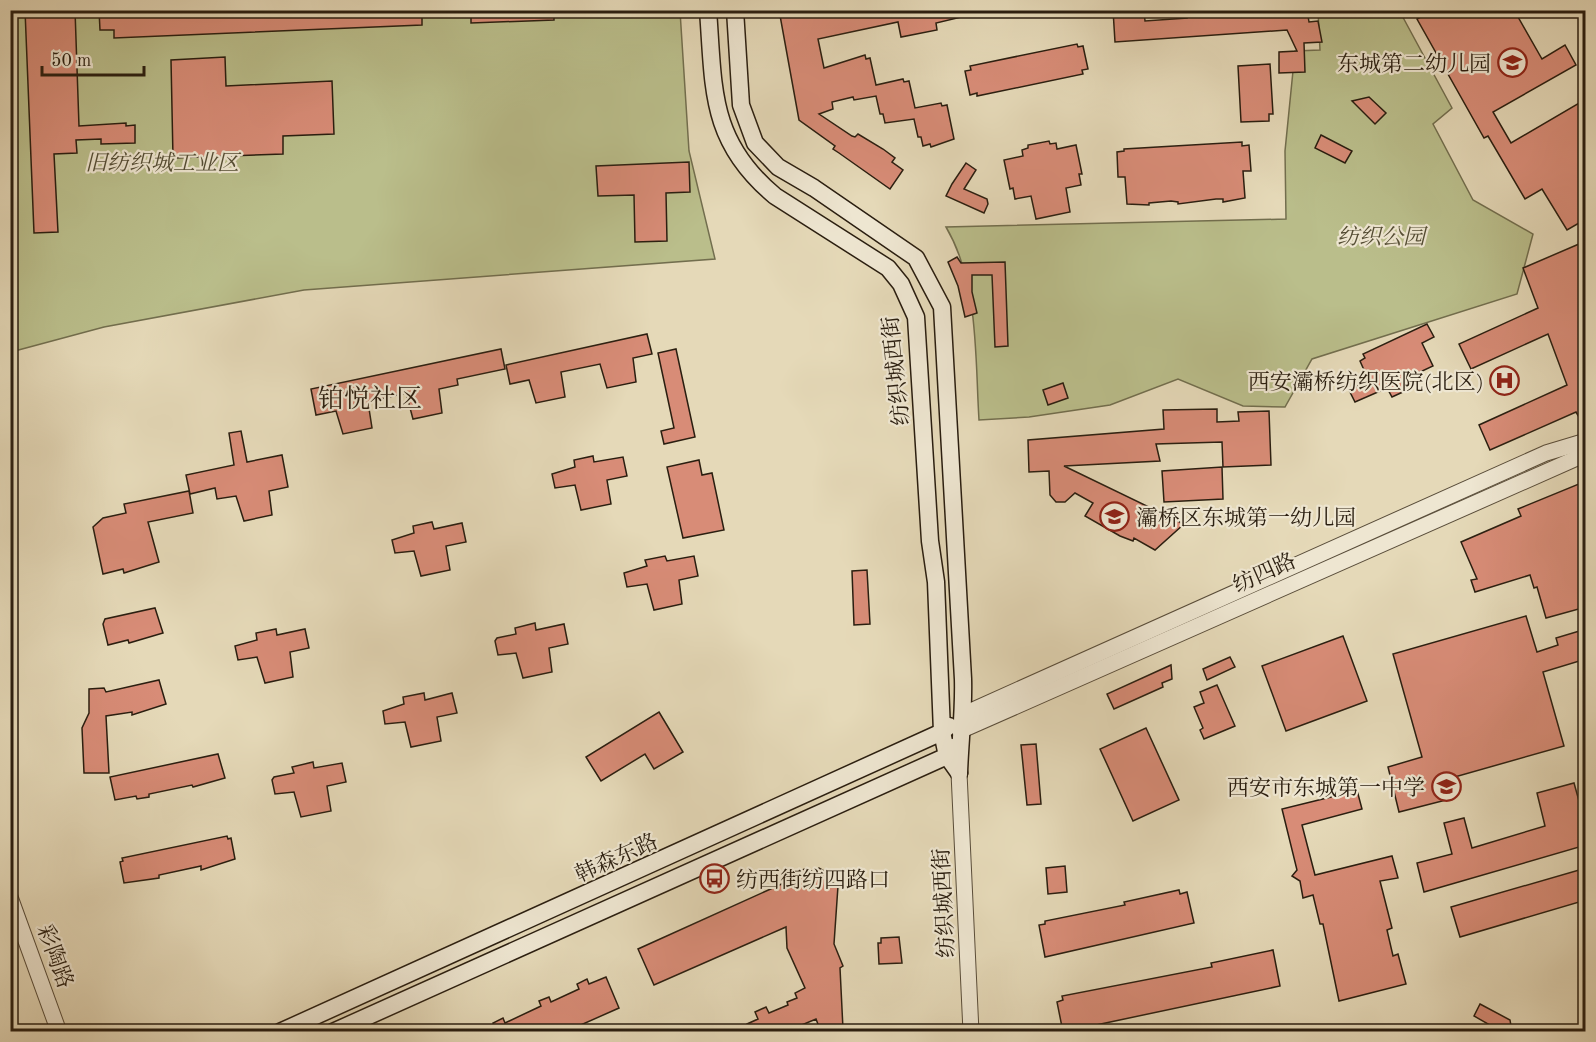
<svg xmlns="http://www.w3.org/2000/svg" width="1596" height="1042" font-family="'Old Standard TT','Noto Serif SC',serif">
  <style>
    .green { fill: #babe8b; stroke: #726e4e; stroke-width: 1.5 }
    .building { fill: #d88c77; stroke: #2a1e10; stroke-width: 1.5 }
    .lines { fill: none; stroke-linecap: round; stroke-linejoin: round }
    .tertiary-casing { stroke: #594d3a; stroke-width: 17 }
    .secondary-casing { stroke: #2a1e10; stroke-width: 19 }
    .tertiary { stroke: #eee6d1; stroke-width: 15 }
    .secondary { stroke: #eee6d1; stroke-width: 16 }
    .labels { text-anchor: middle; stroke-width: 4.5; stroke-linejoin: round; paint-order: stroke }
    .poi-label { font-size: 22px; fill: #2a1e10; stroke: #eee6d1; text-anchor: end }
    .park-label { font-size: 22px; font-style: italic; fill: #554e35; stroke: #eee6d1 }
    .street-label { font-size: 22px; fill: #2a1e10; stroke: #eee6d1 }
    .quarter-label { font-size: 26px; fill: #2a1e10; stroke: #eee6d1 }
  </style>
  <rect width="100%" height="100%" fill="#e5d9b8"/>
  <filter id="stains"><feTurbulence type="fractalNoise" baseFrequency=".00333" numOctaves="4"/><feColorMatrix values="0 0 0 0 .2 0 0 0 0 .09 0 0 0 0 .02 0 0 0 .5 -.17"/></filter>
  <radialGradient id="worn" r=".72"><stop offset=".6" stop-color="#630" stop-opacity="0"/><stop offset="1" stop-color="#630" stop-opacity=".3"/></radialGradient>
  <!-- green -->
  <g class="green">
    <path d="M 1399,10 L 1452,108 L 1433,124 L 1473,200 L 1533,234 L 1517,294 L 1312,359 L 1285,407 L 1243,406 L 1178,379 L 1110,405 L 1029,417 L 979,420 C 975,356 979,283 946,227 L 1286,219 L 1285,151 L 1295,51 L 1320,50 L 1318,11 Z"/>
    <polygon points="11,11 680,11 689,151 715,259 304,290 104,327 11,352"/>
  </g>
  <!-- building -->
  <g class="building">
    <polygon points="25,10 75,10 79,126 126,123 126,126 135,125 135,143 101,144 101,139 76,140 77,153 54,154 58,232 34,233"/>
    <polygon points="99,10 386,10 386,14 422,10 422,25 114,38 114,30 100,30"/>
    <polygon points="471,10 554,10 554,20 471,23"/>
    <polygon points="779,10 970,10 970,15 936,23 937,30 901,37 898,22 818,39 824,68 865,55 866,59 870,58 876,85 903,79 904,82 909,81 915,108 941,103 942,106 947,105 954,139 931,147 930,144 923,146 921,137 918,137 914,119 885,123 883,114 880,114 876,96 854,100 853,97 832,102 833,109 819,114 852,136 855,137 858,134 883,149 895,158 892,162 903,170 890,189 839,153 833,149 835,146 799,120"/>
    <polygon points="1113,10 1144,10 1145,21 1187,18 1186,10 1211,10 1212,17 1255,14 1255,10 1307,10 1309,22 1318,21 1322,42 1304,43 1305,72 1279,73 1279,52 1297,51 1287,30 1115,42"/>
    <polygon points="1433,10 1514,10 1542,59 1565,45 1576,65 1493,112 1511,143 1586,99 1586,219 1567,230 1542,189 1525,199 1488,136 1484,138 1417,19"/>
    <polygon points="1077,44 1078,47 1083,46 1088,69 1082,70 1083,74 977,96 977,93 970,95 965,71 971,70 970,66"/>
    <polygon points="225,57 226,86 332,81 334,134 283,136 283,154 173,158 171,60"/>
    <polygon points="1270,64 1273,114 1269,114 1269,121 1241,122 1238,66"/>
    <polygon points="1369,97 1386,113 1375,124 1352,101"/>
    <polygon points="1321,135 1352,151 1345,163 1315,148"/>
    <polygon points="1049,141 1050,144 1056,143 1057,149 1076,145 1082,174 1079,174 1081,185 1066,188 1070,212 1036,219 1031,196 1015,199 1013,188 1010,189 1004,160 1023,156 1022,150 1028,148 1028,145"/>
    <polygon points="1242,142 1242,146 1249,145 1251,171 1243,171 1245,198 1223,202 1223,199 1216,199 1178,204 1178,202 1171,201 1149,203 1149,205 1127,204 1125,177 1118,177 1117,152 1124,151 1124,149"/>
    <polygon points="689,162 690,192 666,193 667,241 635,242 634,195 598,196 596,166"/>
    <polygon points="966,163 976,170 964,189 987,199 988,204 984,213 946,196 952,184"/>
    <polygon points="1586,241 1586,429 1576,412 1490,450 1479,425 1567,385 1548,334 1471,369 1459,344 1538,308 1523,268"/>
    <polygon points="957,257 961,263 1005,262 1008,346 995,347 992,275 972,275 972,292 977,313 965,317 958,286 948,262"/>
    <polygon points="1427,324 1434,337 1422,343 1433,366 1401,381 1405,391 1392,397 1387,388 1355,402 1349,390 1369,381 1360,361 1365,358 1363,354"/>
    <polygon points="647,334 652,354 633,358 636,382 607,388 600,364 561,372 565,397 536,403 529,380 510,384 506,365"/>
    <polygon points="501,349 505,369 457,379 458,385 439,389 442,413 413,419 406,393 368,402 372,428 343,434 336,411 316,415 311,389"/>
    <polygon points="676,349 695,437 664,444 661,431 674,428 658,353"/>
    <polygon points="1063,383 1068,398 1048,405 1043,390"/>
    <polygon points="1217,409 1217,422 1239,421 1238,412 1269,411 1271,465 1223,467 1222,442 1156,444 1160,461 1064,466 1184,524 1155,550 1134,538 1133,541 1120,536 1085,516 1093,503 1075,493 1065,502 1056,502 1050,495 1049,471 1029,472 1028,440 1164,429 1163,410"/>
    <polygon points="241,431 247,462 282,455 288,487 269,491 272,515 244,521 236,496 217,499 215,488 190,494 186,475 234,465 229,433"/>
    <polygon points="593,456 594,462 623,457 627,476 607,480 611,504 581,510 575,485 555,488 552,474 575,467 574,460"/>
    <polygon points="699,460 702,475 712,473 724,530 683,538 667,467"/>
    <polygon points="1222,467 1223,499 1164,502 1162,471"/>
    <polygon points="1586,481 1586,607 1546,618 1537,587 1534,588 1530,575 1475,592 1471,580 1477,579 1461,542 1521,516 1518,509"/>
    <polygon points="189,491 193,513 148,522 159,562 124,573 123,569 103,574 93,527 103,518 126,513 124,504"/>
    <polygon points="432,522 434,529 462,523 466,542 446,546 450,570 421,576 414,551 395,553 392,540 414,533 413,526"/>
    <polygon points="665,556 667,561 694,556 698,576 679,580 682,604 654,610 647,584 627,587 624,573 647,566 645,560"/>
    <polygon points="867,570 870,624 854,625 852,571"/>
    <polygon points="155,608 163,633 129,643 128,640 108,645 103,624 105,619"/>
    <polygon points="1526,616 1537,652 1558,645 1556,638 1586,629 1586,659 1543,672 1564,746 1444,780 1450,799 1399,812 1388,767 1422,757 1393,654"/>
    <polygon points="535,623 536,630 564,624 568,644 549,648 552,672 523,678 516,653 498,655 495,641 497,638 516,634 515,628"/>
    <polygon points="276,629 277,635 305,629 309,648 290,652 293,677 265,683 257,657 238,660 235,646 257,640 256,633"/>
    <polygon points="1343,636 1367,701 1286,731 1262,666"/>
    <polygon points="1230,657 1235,667 1207,680 1203,669"/>
    <polygon points="1171,665 1172,679 1162,683 1163,687 1114,709 1107,694"/>
    <polygon points="159,680 166,704 132,715 132,712 106,716 109,773 84,773 82,728 89,713 89,689 104,688 106,692"/>
    <polygon points="1217,685 1235,726 1204,739 1200,730 1203,728 1194,707 1204,703 1200,692"/>
    <polygon points="424,693 425,700 452,693 457,713 437,717 441,741 411,747 405,722 385,724 383,711 404,704 403,697"/>
    <polygon points="659,712 683,752 654,769 645,754 601,781 586,757"/>
    <polygon points="1146,728 1179,800 1133,821 1100,749"/>
    <polygon points="1036,744 1041,804 1027,805 1021,745"/>
    <polygon points="218,754 225,778 193,787 192,785 149,794 149,797 137,799 136,796 115,800 110,777"/>
    <polygon points="313,762 314,768 342,763 346,782 327,786 331,811 301,817 294,792 275,794 272,780 274,777 294,773 292,767"/>
    <polygon points="1354,779 1362,809 1302,825 1315,875 1392,856 1398,878 1380,881 1392,928 1387,930 1393,956 1398,954 1406,984 1339,1001 1323,924 1320,924 1313,895 1303,898 1300,881 1292,876 1297,870 1282,809 1347,793"/>
    <polygon points="1574,783 1586,826 1586,845 1424,892 1417,863 1452,854 1444,823 1464,818 1472,848 1545,826 1537,793"/>
    <polygon points="227,836 228,839 231,838 235,859 201,870 201,866 159,875 159,878 124,883 120,862 123,861 122,858"/>
    <polygon points="1065,866 1067,892 1048,894 1046,868"/>
    <polygon points="807,868 816,874 819,868 831,875 828,880 838,886 834,944 843,966 840,968 843,1029 821,1032 816,1019 785,1032 750,1032 747,1024 758,1019 755,1012 766,1007 769,1013 788,1005 787,1002 797,998 795,993 805,988 787,948 786,927 654,985 638,949 784,883 784,877"/>
    <polygon points="1586,868 1586,900 1460,937 1451,907"/>
    <polygon points="1179,890 1180,894 1187,892 1194,923 1045,957 1039,925 1045,924 1045,921 1125,905 1124,902"/>
    <polygon points="899,937 902,963 879,964 878,943 881,943 881,938"/>
    <polygon points="1273,950 1280,986 1063,1032 1057,1002 1063,1000 1062,996 1212,967 1211,963"/>
    <polygon points="606,977 619,1008 565,1032 486,1032 495,1027 493,1023 503,1018 505,1023 541,1006 539,1001 549,997 551,1002 579,989 577,984 587,979 589,984"/>
    <polygon points="1480,1004 1510,1020 1512,1032 1502,1032 1474,1016"/>
  </g>
  <g class="lines">
    <defs>
      <g id="tertiary">
        <polyline points="964,714 1546,453 1586,441"/>
        <polyline points="960,731 1586,454"/>
        <polyline points="959,773 971,1032"/>
        <polyline points="10,897 59,1032"/>
      </g>
      <g id="secondary">
        <path d="M 708,10 C 714,89 709,141 775,196 L 888,268 L 901,284 L 916,317 L 930,541 L 936,582 L 942,732 L 947,756 L 959,773"/>
        <path d="M 735,10 L 741,105 L 755,143 L 778,167 L 814,188 L 916,258 L 942,307 L 963,679 C 964,711 960,742 959,773"/>
        <polyline points="280,1032 942,732 949,726"/>
        <polyline points="333,1032 947,756 952,747"/>
      </g>
    </defs>
    <!-- tertiary casing -->
    <use href="#tertiary" class="tertiary-casing"/>
    <!-- secondary casing -->
    <use href="#secondary" class="secondary-casing"/>
    <!-- tertiary -->
    <use href="#tertiary" class="tertiary"/>
    <!-- secondary -->
    <use href="#secondary" class="secondary"/>
  </g>
  <!-- icons -->
  <defs>
    <symbol id="school-ring" viewBox="-11 -11 22 22"><circle r="9.5" fill="#eee6d1" stroke="#8f2418" stroke-width="1.5"/><path d="M0-5L7-2L0 1L-7-2ZM-4 1L0 2.5L4 1V4Q0 6-4 4Z" fill="#8f2418"/></symbol>
    <symbol id="hospital-ring" viewBox="-11 -11 22 22"><circle r="9.5" fill="#eee6d1" stroke="#8f2418" stroke-width="1.5"/><path d="M-5-5h3v3.5h4V-5h3V5h-3V1.5h-4V5h-3Z" fill="#8f2418"/></symbol>
    <symbol id="bus-ring" viewBox="-11 -11 22 22"><circle r="9.5" fill="#eee6d1" stroke="#8f2418" stroke-width="1.5"/><path d="M-5-6H5V4H4V6H2V4H-2V6H-4V4H-5ZM-3.5-4V0h7V-4ZM-3.5 1.2v1.5H-2V1.2ZM2 1.2v1.5H3.5V1.2Z" fill="#8f2418"/></symbol>
  </defs>
  <g fill-rule="evenodd">
    <use href="#school-ring" x="1496" y="46" width="33" height="33"/>
    <use href="#hospital-ring" x="1488" y="364" width="33" height="33"/>
    <use href="#school-ring" x="1098" y="500" width="33" height="33"/>
    <use href="#school-ring" x="1430" y="770" width="33" height="33"/>
    <use href="#bus-ring" x="698" y="862" width="33" height="33"/>
  </g>
  <g class="labels">
    <!-- poi labels -->
    <g class="poi-label">
      <text x="1491" y="71">东城第二幼儿园</text>
      <text x="1484" y="389">西安灞桥纺织医院(北区)</text>
      <text x="1136" y="525" text-anchor="start">灞桥区东城第一幼儿园</text>
      <text x="1425" y="795">西安市东城第一中学</text>
      <text x="736" y="887" text-anchor="start">纺西街纺四路口</text>
    </g>
    <!-- park labels -->
    <g class="park-label">
      <text x="162" y="170">旧纺织城工业区</text>
      <text x="1381" y="244">纺织公园</text>
    </g>
    <!-- street labels -->
    <g class="street-label">
      <text transform="translate(895 371) rotate(-96)" y="8">纺织城西街</text>
      <text transform="translate(1264 572) rotate(-24)" y="8">纺四路</text>
      <text transform="translate(616 857) rotate(-24)" y="8">韩森东路</text>
      <text transform="translate(943 903) rotate(-93)" y="8">纺织城西街</text>
      <text transform="translate(56 956) rotate(70)" y="8">彩陶路</text>
    </g>
    <!-- quarter labels -->
    <g class="quarter-label">
      <text x="370" y="407">铂悦社区</text>
    </g>
  </g>
  <!-- margin -->
  <rect width="1596" height="1042" fill="none" stroke="#e5d9b8" stroke-width="36"/>
  <rect x="12" y="12" width="1572" height="1018" fill="none" stroke="#2a1e10" stroke-width="3"/>
  <rect x="18" y="18" width="1560" height="1006" fill="none" stroke="#2a1e10" stroke-width="1.5"/>
  <!-- scale -->
  <path d="M42 66v9h102v-9" fill="none" stroke="#2a1e10" stroke-width="3"/>
  <text x="51" y="66" font-size="18" fill="#2a1e10" stroke="#eee6d1" stroke-width="4.5" paint-order="stroke">50 m</text>
  <rect width="100%" height="100%" filter="url(#stains)"/>
  <rect width="100%" height="100%" fill="url(#worn)"/>
</svg>
